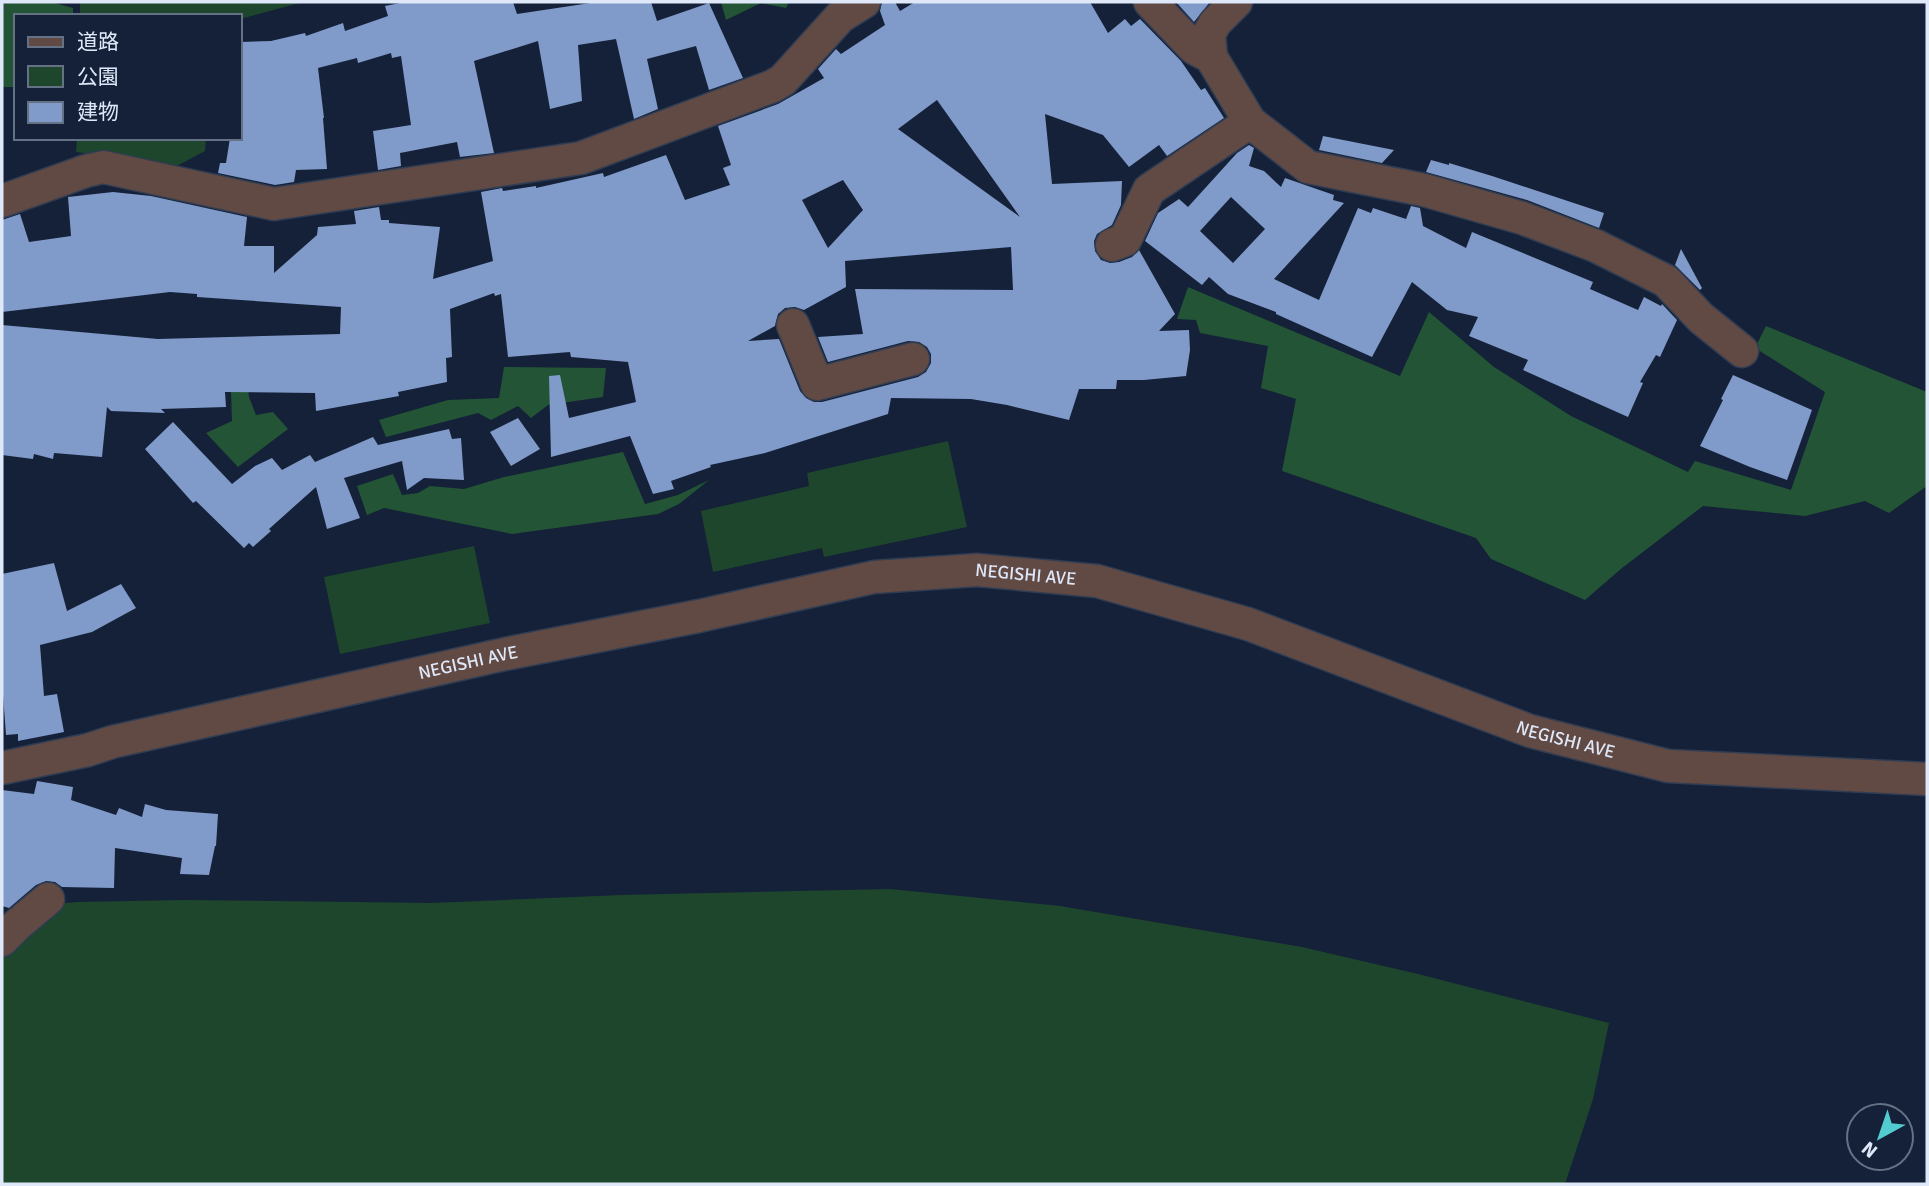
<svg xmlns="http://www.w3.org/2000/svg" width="1929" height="1186" font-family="Signika,'Noto Sans JP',sans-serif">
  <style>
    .green { fill: #1d462d }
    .forest { fill: #225435 }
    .building { fill: #809ac9; fill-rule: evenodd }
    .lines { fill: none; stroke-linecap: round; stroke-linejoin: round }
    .street-casing { stroke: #303d53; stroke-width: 35 }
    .street { stroke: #614944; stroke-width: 32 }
    .labels { text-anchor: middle; stroke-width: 7; stroke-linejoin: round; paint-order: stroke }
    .street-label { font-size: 18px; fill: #dfe8f9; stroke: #142138 }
  </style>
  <rect width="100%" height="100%" fill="#142138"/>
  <!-- green -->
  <g class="green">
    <polygon points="80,2 303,2 240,19 240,16 80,16"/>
    <polygon points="77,138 206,138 205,151 175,167 76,152"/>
    <polygon points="948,441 967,527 824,557 822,548 713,572 701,511 809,486 807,473"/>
    <polygon points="474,546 490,623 340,654 324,577"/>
    <polygon points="890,889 1060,906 1302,947 1418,974 1609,1023 1593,1099 1565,1184 2,1184 2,949 56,904 77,902 184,900 431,903 622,895"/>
  </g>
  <!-- forest -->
  <g class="forest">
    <polygon points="2,2 51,2 73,8 73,16 16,16 16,87 2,87"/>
    <polygon points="721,2 789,2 786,8 761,3 726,20"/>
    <polygon points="1188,287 1400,376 1429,312 1494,367 1571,416 1688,472 1695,461 1791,490 1825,392 1755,348 1766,326 1927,392 1927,486 1889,513 1865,501 1805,516 1703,506 1622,568 1585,600 1491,559 1476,538 1282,471 1296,399 1261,388 1268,346 1200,333 1196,320 1177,319"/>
    <polygon points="230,364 245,365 249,397 256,415 273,412 288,429 238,467 206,433 232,421"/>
    <polygon points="504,367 606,368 603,397 548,405 531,418 518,406 491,420 478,413 386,437 379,420 448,400 499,398"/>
    <polygon points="623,452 645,504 678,495 709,480 679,504 658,514 512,534 384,508 367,515 357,486 393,474 402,495 418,493 430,486 464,489 504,477"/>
  </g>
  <!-- building -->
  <g class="building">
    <polygon points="405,2 513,2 517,14 597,2 651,2 657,21 709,3 743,78 709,90 696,46 647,59 658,109 634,119 616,39 578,45 582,101 550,109 538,41 474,61 494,153 460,157 457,142 400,153 401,166 378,170 373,131 411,125 401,56 392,58 391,53 358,63 357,58 318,68 324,118 323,118 327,169 296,170 294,182 275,185 218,173 220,163 226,163 230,138 240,138 240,42 271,41 305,33 306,36 343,23 345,31 388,16 385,6"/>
    <path d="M 882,2 L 895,2 L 900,11 L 915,2 L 1090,2 L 1108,33 L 1125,19 L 1131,26 L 1140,19 L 1181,61 L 1201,90 L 1205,88 L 1224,118 L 1167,156 L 1159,145 L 1129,167 L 1103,135 L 1045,114 L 1052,184 L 1122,181 L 1121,205 L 1112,225 L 1097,234 L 1094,241 L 1095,251 L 1101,260 L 1110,263 L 1119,262 L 1132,257 L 1139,250 L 1175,314 L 1159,331 L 1189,330 L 1190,350 L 1186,376 L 1144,380 L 1117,380 L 1116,389 L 1079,389 L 1069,420 L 1007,405 L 971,399 L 891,398 L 888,414 L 765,453 L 710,465 L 711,467 L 671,481 L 674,489 L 653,494 L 630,436 L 551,457 L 549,376 L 560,375 L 569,418 L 636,402 L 628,362 L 571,357 L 570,352 L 508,357 L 501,294 L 495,296 L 494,293 L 450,309 L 452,357 L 446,358 L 447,382 L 398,392 L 399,396 L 316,411 L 315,393 L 225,392 L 226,407 L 161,409 L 165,413 L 111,411 L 107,407 L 102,457 L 54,453 L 53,459 L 34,454 L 33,459 L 2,455 L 2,325 L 158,339 L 340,334 L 341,307 L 197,297 L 197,294 L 170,292 L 2,312 L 2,220 L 20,214 L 29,242 L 71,236 L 68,197 L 113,192 L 151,196 L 247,217 L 244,246 L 274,246 L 274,273 L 317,235 L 318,227 L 356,224 L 354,211 L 379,207 L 381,220 L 389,220 L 389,223 L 440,227 L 433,279 L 493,261 L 481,192 L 502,188 L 503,191 L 536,186 L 536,188 L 603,173 L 604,177 L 666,155 L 685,200 L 730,185 L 723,168 L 731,165 L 718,126 L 778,104 L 824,78 L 818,69 L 836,49 L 841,54 L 885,25 L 880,11 ZM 937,100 L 1020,217 L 898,129 ZM 843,180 L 863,210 L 828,248 L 802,200 ZM 1011,247 L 1013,290 L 855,289 L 863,334 L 818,337 L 828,362 L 908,341 L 919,342 L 927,347 L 931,354 L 931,363 L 926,372 L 918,377 L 822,402 L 814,402 L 806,398 L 800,391 L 779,339 L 748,341 L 775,326 L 778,314 L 785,308 L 795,307 L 804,310 L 846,287 L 845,261 Z"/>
    <polygon points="1176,2 1210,2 1194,22"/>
    <polygon points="1323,136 1394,150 1382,163 1319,150"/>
    <path d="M 1249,145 L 1254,148 L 1249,166 L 1264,171 L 1281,187 L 1285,178 L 1334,195 L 1333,200 L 1344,203 L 1274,279 L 1319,300 L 1358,208 L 1371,213 L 1373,208 L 1406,219 L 1411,206 L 1420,208 L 1423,226 L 1466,248 L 1472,232 L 1593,282 L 1590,289 L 1638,310 L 1644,297 L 1661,306 L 1662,304 L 1677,320 L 1660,357 L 1656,355 L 1640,382 L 1643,383 L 1628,417 L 1523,370 L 1528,360 L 1469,336 L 1478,317 L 1447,310 L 1412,282 L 1372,357 L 1276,314 L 1276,312 L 1228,294 L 1209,277 L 1202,285 L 1145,241 L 1158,213 L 1179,199 L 1188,207 L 1237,153 ZM 1231,197 L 1265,229 L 1233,263 L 1200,231 Z"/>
    <polygon points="1431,160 1449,165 1449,163 1492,176 1604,213 1599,228 1527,200 1426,172"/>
    <polygon points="1681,249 1702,288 1700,290 1675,265"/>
    <polygon points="1733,375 1812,410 1787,480 1750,467 1700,446 1723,400 1721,399"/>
    <polygon points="518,418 540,449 511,466 490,432"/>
    <polygon points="173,422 232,484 255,466 272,458 282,470 310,455 315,462 373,437 378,445 449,429 452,439 461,438 464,480 424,478 407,490 402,461 344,478 360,518 327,529 316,487 269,529 271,531 253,547 249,543 244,548 196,501 193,503 145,449"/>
    <polygon points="54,563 67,611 121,584 136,608 92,632 40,645 44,696 57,694 64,732 18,741 18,734 6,735 2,681 2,574"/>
    <polygon points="37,781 73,787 71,800 116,815 119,808 142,817 145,804 166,810 218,814 216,846 215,846 209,875 180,874 182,858 115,848 114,888 62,887 55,882 46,881 36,885 9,908 2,906 2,790 34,794"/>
  </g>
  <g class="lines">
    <defs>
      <g id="street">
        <polyline points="1150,2 1194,48 1211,57"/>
        <polyline points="1236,2 1215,23 1209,34 1211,57 1250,122 1308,167 1424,190 1522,218 1596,246 1666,281 1701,318 1742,351"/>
        <polyline points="2,201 86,171 103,167 274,204 581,158 773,86 783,80 840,17 864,2"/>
        <polyline points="1112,245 1125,240 1149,190 1250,122"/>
        <polyline points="793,325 817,384 913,359"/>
        <path id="s1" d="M 2,768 L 88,750 L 112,742 L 505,654 L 699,616 L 874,577 L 977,570 L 1097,581 L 1248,624 L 1530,731 L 1668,766 L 1927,779"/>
        <polyline points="2,940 17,925 48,899"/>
      </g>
    </defs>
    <!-- street casing -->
    <use href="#street" class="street-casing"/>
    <!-- street -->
    <use href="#street" class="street"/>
  </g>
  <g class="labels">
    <!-- street labels -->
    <g class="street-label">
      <text dy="6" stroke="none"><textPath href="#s1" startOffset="1045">NEGISHI AVE</textPath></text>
      <text dy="6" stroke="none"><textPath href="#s1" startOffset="478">NEGISHI AVE</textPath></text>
      <text dy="6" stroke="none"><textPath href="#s1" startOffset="1612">NEGISHI AVE</textPath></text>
    </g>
  </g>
  <!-- border -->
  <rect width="1929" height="1186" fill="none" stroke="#dfe8f9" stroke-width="7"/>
  <!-- legend -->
  <rect x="14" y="14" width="228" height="126" fill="#142138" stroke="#657185" stroke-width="2"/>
  <rect x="28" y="37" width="35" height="10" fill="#614944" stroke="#657185" stroke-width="2"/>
  <text x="77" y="49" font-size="21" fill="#dfe8f9">道路</text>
  <rect x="28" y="66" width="35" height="21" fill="#1d462d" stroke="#657185" stroke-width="2"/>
  <text x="77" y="84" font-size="21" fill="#dfe8f9">公園</text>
  <rect x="28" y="102" width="35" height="21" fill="#809ac9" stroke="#657185" stroke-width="2"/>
  <text x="77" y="119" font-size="21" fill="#dfe8f9">建物</text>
  <!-- north arrow -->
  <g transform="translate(1880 1137) rotate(220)"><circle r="33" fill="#142138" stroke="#657185" stroke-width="2"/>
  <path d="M0-5L12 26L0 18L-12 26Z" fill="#52ccd0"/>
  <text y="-10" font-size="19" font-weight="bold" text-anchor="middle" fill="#dfe8f9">N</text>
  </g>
</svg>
